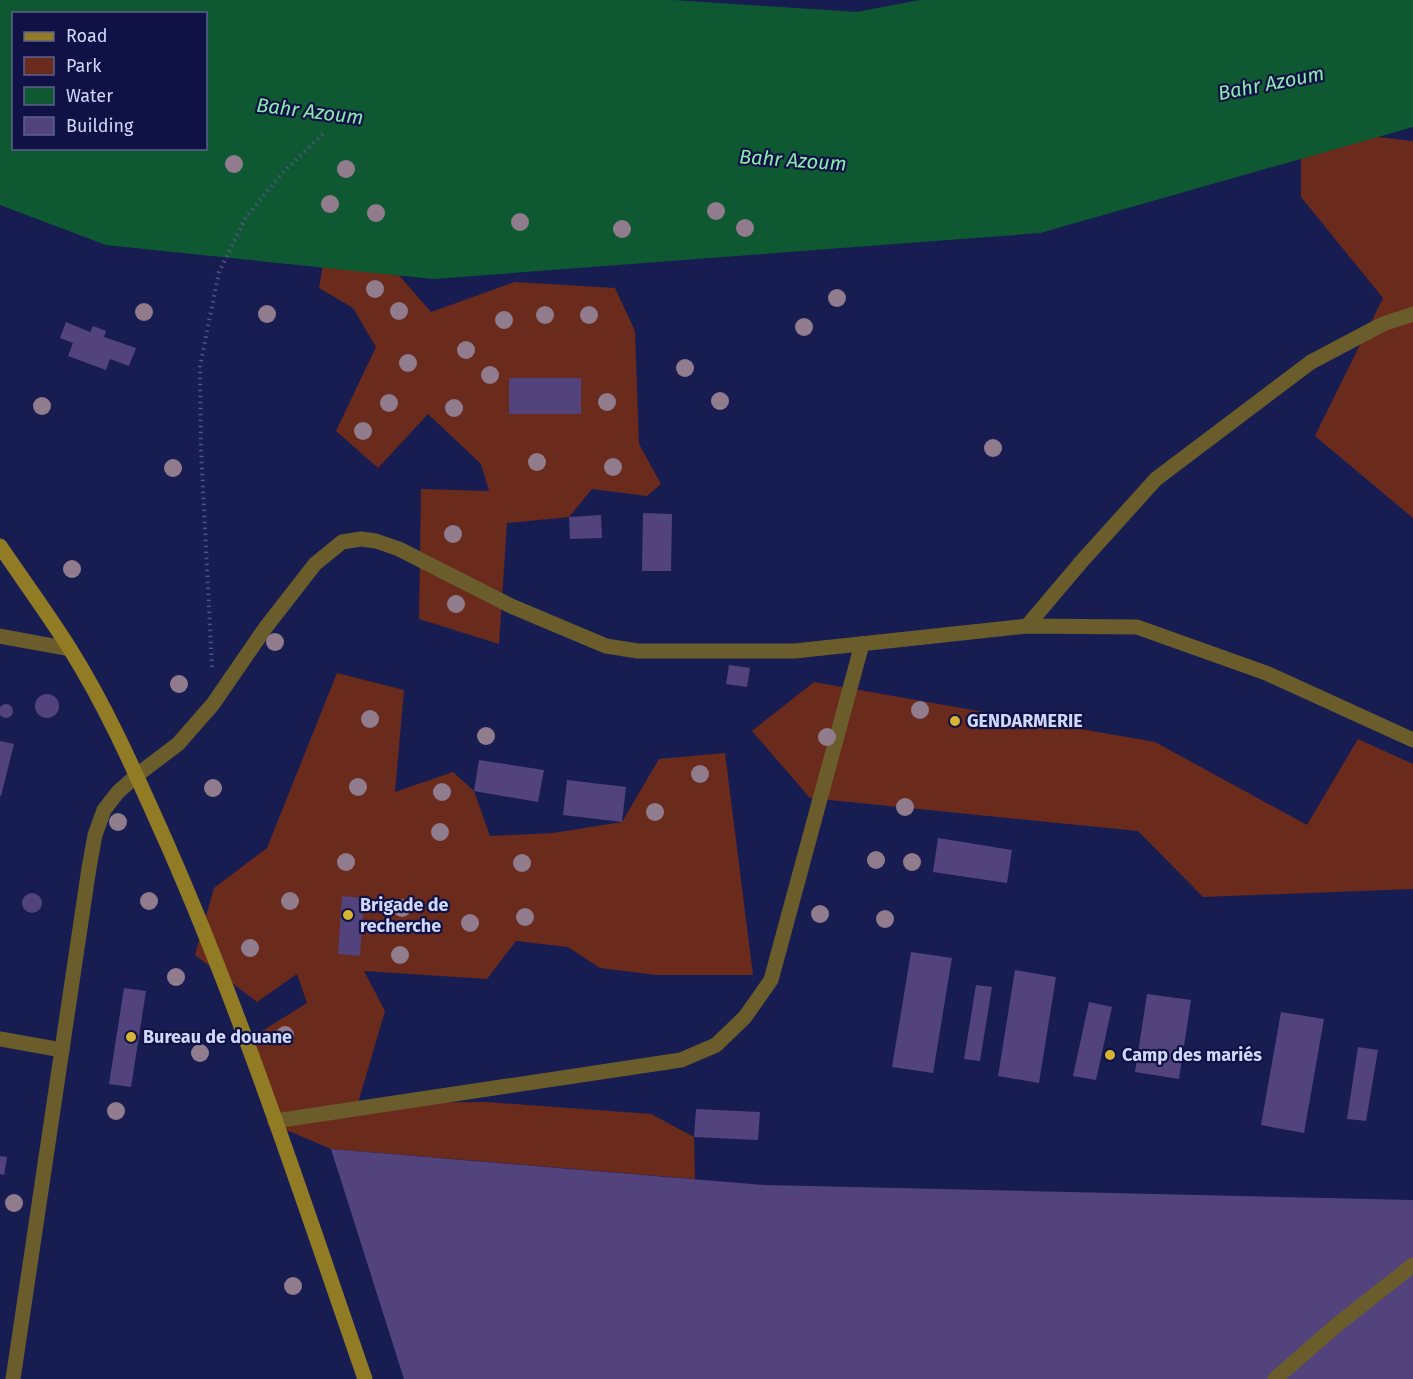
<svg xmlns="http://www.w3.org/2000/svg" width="1413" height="1379" font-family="'Fira Sans',sans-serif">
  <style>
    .green { fill: #6a2a1c }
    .water { fill: #0e5932; fill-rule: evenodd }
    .building { fill: #52437d }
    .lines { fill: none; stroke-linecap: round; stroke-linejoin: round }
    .path { stroke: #4f5583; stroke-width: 4; stroke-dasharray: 1.5 4.5; stroke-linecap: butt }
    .street { stroke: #6a5c2b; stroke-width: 15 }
    .secondary { stroke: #917b24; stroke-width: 15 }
    .tree { fill: #907c8d }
    .poi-dot { fill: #d6b534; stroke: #101245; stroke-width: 2 }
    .labels { text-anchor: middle; stroke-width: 4.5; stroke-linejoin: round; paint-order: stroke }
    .poi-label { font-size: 18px; font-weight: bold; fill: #cfd8f9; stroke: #101245; text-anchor: start }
    .water-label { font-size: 20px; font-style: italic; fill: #8beaac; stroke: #101245 }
  </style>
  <rect width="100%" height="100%" fill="#181d51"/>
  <!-- green -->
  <g class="green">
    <polygon points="1301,128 1413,141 1413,518 1315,436 1383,298 1301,197"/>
    <polygon points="323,265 396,272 431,312 515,282 615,288 635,331 639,444 661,484 647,496 592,489 569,517 507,523 499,644 419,619 421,489 489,491 481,464 428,414 378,468 336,431 376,347 353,308 319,288"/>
    <polygon points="337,673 404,690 395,792 453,772 474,791 490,836 553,833 622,822 659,759 725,753 753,975 656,975 600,968 568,947 516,941 487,979 364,971 385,1011 358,1103 487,1102 651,1114 694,1137 695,1179 331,1149 270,1123 246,1041 307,1003 297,974 257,1002 195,955 214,888 267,848"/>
    <polygon points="814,682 1155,742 1307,825 1358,739 1413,764 1413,889 1203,897 1138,831 810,798 752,731"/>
  </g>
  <!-- water -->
  <path class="water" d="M 0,0 L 674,0 L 856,12 L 920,0 L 1413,0 L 1413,127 L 1040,233 L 433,279 L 106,245 L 0,205 ZM 14,14 L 206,14 L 206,148 L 14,148 Z"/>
  <!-- building -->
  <g class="building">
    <polygon points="66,322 90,332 93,326 106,331 104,337 136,348 129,366 110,359 106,370 68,356 73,343 60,338"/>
    <rect x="509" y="378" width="72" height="36"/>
    <polygon points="643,513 672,514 671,571 642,571"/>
    <polygon points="601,515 602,538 570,539 569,517"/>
    <polygon points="729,665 750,668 747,687 726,684"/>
    <circle cx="47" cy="706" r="12"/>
    <circle cx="6" cy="711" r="7"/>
    <polygon points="0,741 14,744 1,796 0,796"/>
    <polygon points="479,760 544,770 538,802 474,791"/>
    <polygon points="567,780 626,787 622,822 563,815"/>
    <polygon points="938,838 1012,850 1007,883 933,872"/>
    <circle cx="32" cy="903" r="10"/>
    <polygon points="342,896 364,898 360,956 338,954"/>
    <polygon points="911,952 952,958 933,1073 892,1067"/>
    <polygon points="1015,970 1056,977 1039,1083 998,1076"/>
    <polygon points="976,985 992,987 980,1061 964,1059"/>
    <polygon points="124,988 146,991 131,1087 109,1084"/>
    <polygon points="1147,994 1191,1000 1179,1079 1135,1072"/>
    <polygon points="1089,1002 1112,1007 1096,1080 1073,1076"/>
    <polygon points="1281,1012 1324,1019 1304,1133 1261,1125"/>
    <polygon points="1358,1047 1378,1050 1366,1121 1347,1119"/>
    <polygon points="696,1109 760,1112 758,1140 694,1137"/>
    <polygon points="331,1149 764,1185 1413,1200 1413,1379 404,1379"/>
    <polygon points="0,1156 7,1157 4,1175 0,1174"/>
  </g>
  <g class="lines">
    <!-- path -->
    <polyline class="path" points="212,667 201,449 200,366 219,272 246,217 284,171 323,134"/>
    <!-- street -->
    <g class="street">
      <polyline points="1027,626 1082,561 1156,479 1311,362 1383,324 1413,314"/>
      <polyline points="0,636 70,649"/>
      <polyline points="0,1039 62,1050"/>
      <polyline points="275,1121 681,1060 716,1045 745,1017 771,980 862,644"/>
      <polyline points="13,1379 89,868 95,835 104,810 118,792 137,775 178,744 213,704 266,627 315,564 342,542 361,539 376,541 399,549 511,606 606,646 638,651 795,651 1027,626 1137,627 1266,673 1413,740"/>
      <polyline points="1275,1379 1338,1324 1413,1265"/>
    </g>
    <!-- secondary -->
    <path class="secondary" d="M 0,546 C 23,580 48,614 70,649 C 109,711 138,779 168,846 C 244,1019 303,1200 365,1379"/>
  </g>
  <!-- trees -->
  <g class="tree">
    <circle cx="234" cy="164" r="9"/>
    <circle cx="346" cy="169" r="9"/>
    <circle cx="330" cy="204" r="9"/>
    <circle cx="716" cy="211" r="9"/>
    <circle cx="376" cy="213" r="9"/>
    <circle cx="520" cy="222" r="9"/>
    <circle cx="745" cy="228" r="9"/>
    <circle cx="622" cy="229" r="9"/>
    <circle cx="375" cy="289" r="9"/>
    <circle cx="837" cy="298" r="9"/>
    <circle cx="399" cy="311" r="9"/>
    <circle cx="144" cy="312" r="9"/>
    <circle cx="267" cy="314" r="9"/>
    <circle cx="545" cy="315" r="9"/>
    <circle cx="589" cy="315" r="9"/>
    <circle cx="504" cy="320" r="9"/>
    <circle cx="804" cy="327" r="9"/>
    <circle cx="466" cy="350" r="9"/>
    <circle cx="408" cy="363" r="9"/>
    <circle cx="685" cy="368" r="9"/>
    <circle cx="490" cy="375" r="9"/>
    <circle cx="720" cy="401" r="9"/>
    <circle cx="607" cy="402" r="9"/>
    <circle cx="389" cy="403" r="9"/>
    <circle cx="42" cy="406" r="9"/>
    <circle cx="454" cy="408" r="9"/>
    <circle cx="363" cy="431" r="9"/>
    <circle cx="993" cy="448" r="9"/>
    <circle cx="537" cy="462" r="9"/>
    <circle cx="613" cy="467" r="9"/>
    <circle cx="173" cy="468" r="9"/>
    <circle cx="453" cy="534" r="9"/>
    <circle cx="72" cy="569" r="9"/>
    <circle cx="456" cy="604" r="9"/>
    <circle cx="275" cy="642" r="9"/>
    <circle cx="179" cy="684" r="9"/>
    <circle cx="920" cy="710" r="9"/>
    <circle cx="370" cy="719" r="9"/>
    <circle cx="486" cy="736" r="9"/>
    <circle cx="827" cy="737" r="9"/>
    <circle cx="700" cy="774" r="9"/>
    <circle cx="358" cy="787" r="9"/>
    <circle cx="213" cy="788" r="9"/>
    <circle cx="442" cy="792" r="9"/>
    <circle cx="905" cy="807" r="9"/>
    <circle cx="655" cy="812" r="9"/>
    <circle cx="118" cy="822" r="9"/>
    <circle cx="440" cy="832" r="9"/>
    <circle cx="876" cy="860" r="9"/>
    <circle cx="346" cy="862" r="9"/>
    <circle cx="912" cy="862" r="9"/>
    <circle cx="522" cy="863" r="9"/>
    <circle cx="149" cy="901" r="9"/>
    <circle cx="290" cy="901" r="9"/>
    <circle cx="402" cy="908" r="9"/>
    <circle cx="820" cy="914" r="9"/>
    <circle cx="525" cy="917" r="9"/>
    <circle cx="885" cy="919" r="9"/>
    <circle cx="470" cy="923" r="9"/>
    <circle cx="250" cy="948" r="9"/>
    <circle cx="400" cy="955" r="9"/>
    <circle cx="176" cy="977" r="9"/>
    <circle cx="285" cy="1035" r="9"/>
    <circle cx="200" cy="1053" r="9"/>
    <circle cx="116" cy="1111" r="9"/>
    <circle cx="14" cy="1203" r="9"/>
    <circle cx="293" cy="1286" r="9"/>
  </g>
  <!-- markers -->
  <g class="poi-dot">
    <circle cx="955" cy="721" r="6"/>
    <circle cx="348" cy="915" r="6"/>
    <circle cx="131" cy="1037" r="6"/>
    <circle cx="1110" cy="1055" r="6"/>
  </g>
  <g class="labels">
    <!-- poi labels -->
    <g class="poi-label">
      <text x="967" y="727">GENDARMERIE</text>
      <text x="360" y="911">Brigade de<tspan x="360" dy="21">recherche</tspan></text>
      <text x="143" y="1043">Bureau de douane</text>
      <text x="1122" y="1061">Camp des mariés</text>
    </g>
    <!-- water labels -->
    <g class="water-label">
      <text transform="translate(1271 83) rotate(-11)" y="7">Bahr Azoum</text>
      <text transform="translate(310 111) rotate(7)" y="7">Bahr Azoum</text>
      <text transform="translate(793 160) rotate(4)" y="7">Bahr Azoum</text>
    </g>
  </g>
  <!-- legend -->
  <rect x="12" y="12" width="195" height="138" fill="#101245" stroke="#5c618d" stroke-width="1.5"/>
  <rect x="24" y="32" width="30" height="9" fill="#917b24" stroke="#5c618d" stroke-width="1.5"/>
  <text x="66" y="42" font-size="18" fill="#cfd8f9">Road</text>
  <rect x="24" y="57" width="30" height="18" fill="#6a2a1c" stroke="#5c618d" stroke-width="1.5"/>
  <text x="66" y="72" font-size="18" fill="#cfd8f9">Park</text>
  <rect x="24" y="87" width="30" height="18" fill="#0e5932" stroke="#5c618d" stroke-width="1.5"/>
  <text x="66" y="102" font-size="18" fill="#cfd8f9">Water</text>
  <rect x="24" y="117" width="30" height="18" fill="#52437d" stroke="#5c618d" stroke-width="1.5"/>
  <text x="66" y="132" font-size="18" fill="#cfd8f9">Building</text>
</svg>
